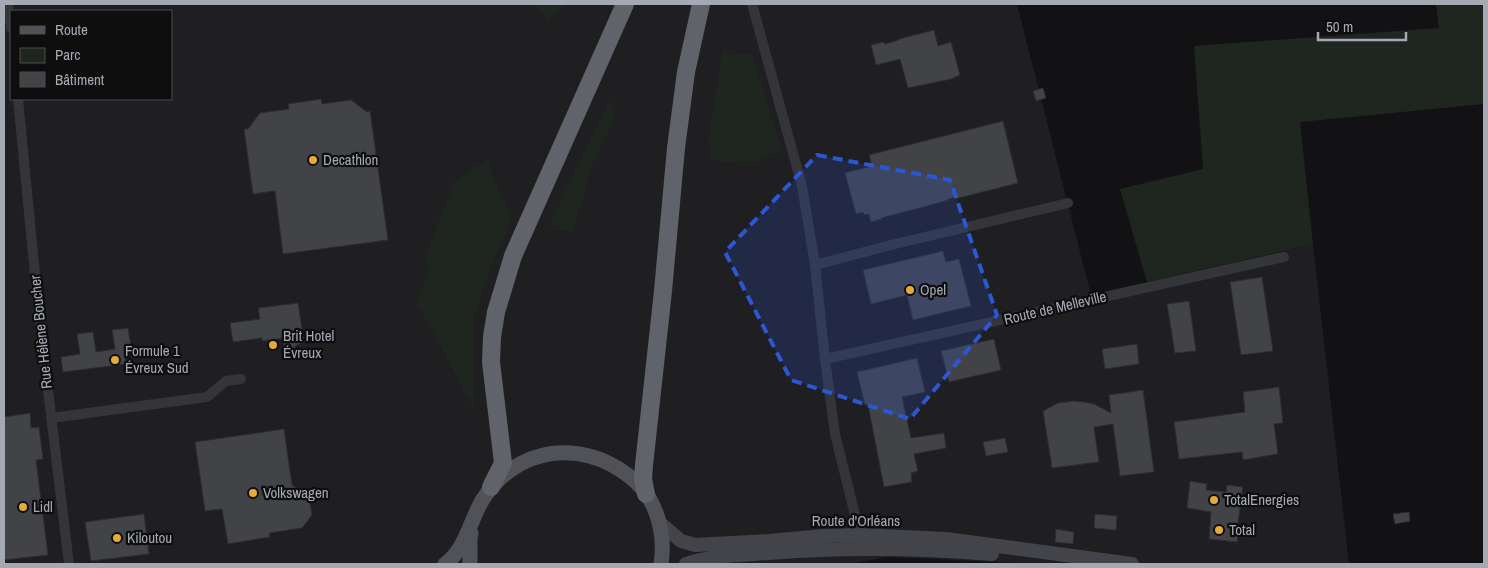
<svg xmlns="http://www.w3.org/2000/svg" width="1488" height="568" font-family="'Archivo Narrow',sans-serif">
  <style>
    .built { fill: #1f1f21; fill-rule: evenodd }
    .green { fill: #1f2620 }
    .building { fill: #424347; stroke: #2d2d30 }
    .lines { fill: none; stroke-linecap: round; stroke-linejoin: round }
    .street { stroke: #343539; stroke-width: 10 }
    .secondary { stroke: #424449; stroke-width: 14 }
    .primary { stroke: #505257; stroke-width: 15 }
    .highway { stroke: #606369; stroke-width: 18 }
    .marked { fill: #2b57d4; fill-opacity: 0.2; stroke: #2b57d4; stroke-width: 4; stroke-dasharray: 10 6; stroke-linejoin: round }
    .poi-dot { fill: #e5aa39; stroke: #0e0e0f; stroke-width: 2 }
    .labels { text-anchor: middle; stroke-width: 4.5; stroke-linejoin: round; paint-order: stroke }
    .poi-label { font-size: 15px; fill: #a5a9b4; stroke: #0e0e0f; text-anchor: start }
    .street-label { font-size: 15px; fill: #a5a9b4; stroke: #0e0e0f }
  </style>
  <rect width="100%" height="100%" fill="#121214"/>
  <!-- built -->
  <path class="built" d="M 4,4 L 1017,4 L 1091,295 L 1313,244 L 1349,564 L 1039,564 L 888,557 L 855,563 L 855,564 L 4,564 ZM 11,11 L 171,11 L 171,99 L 11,99 Z"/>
  <!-- green -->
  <g class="green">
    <polygon points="535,4 566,4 548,20"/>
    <polygon points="1436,4 1484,4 1484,104 1300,122 1313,244 1147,282 1120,189 1203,169 1194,46 1439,28"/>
    <polygon points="722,51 753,55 782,152 748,164 711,160 708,143"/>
    <polygon points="609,100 616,115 592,165 573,233 549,226"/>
    <polygon points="488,159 495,183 512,217 491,266 474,318 475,411 416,301 430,270 424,259 454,182"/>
  </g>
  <!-- building -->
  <g class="building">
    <polygon points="934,30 938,46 951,42 960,75 951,79 908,88 900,59 876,65 871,45 883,42 885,44 899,40 899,39"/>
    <polygon points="1043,88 1046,98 1036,101 1033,91"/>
    <polygon points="321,99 322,104 351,100 367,112 370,111 388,240 283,254 275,191 253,194 244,129 248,129 260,113 289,109 288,104"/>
    <polygon points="1003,121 1018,183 955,199 954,197 942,202 881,218 882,219 871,222 869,214 864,215 863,212 856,214 845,173 872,166 869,155"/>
    <polygon points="943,251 946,262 959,259 971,306 913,320 907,295 871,304 863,270"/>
    <polygon points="1262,277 1273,351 1241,355 1230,282"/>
    <polygon points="1189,301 1196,351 1175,353 1167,304"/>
    <polygon points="298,303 304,342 295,346 295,353 285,354 283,338 262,341 262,338 233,342 230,323 260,319 258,308"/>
    <polygon points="128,328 131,347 124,348 126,364 63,372 61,357 80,354 77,334 93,332 96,352 115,349 112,330"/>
    <polygon points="994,339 1001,370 949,382 941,351"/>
    <polygon points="1137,344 1139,364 1105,369 1102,349"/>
    <polygon points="917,358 925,392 902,397 911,438 944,433 946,448 914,454 918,471 911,473 912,482 884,487 868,405 865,405 857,372"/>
    <polygon points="1279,387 1283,423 1274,424 1278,454 1243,460 1242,452 1179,459 1174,422 1245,412 1243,392"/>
    <polygon points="1143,390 1154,472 1120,476 1113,424 1094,427 1099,462 1052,468 1043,411 1058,403 1074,401 1084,402 1094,404 1111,413 1109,395"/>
    <polygon points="30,413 31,428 39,427 43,459 36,460 48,555 4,560 4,417"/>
    <polygon points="284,429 292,485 309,498 312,515 302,528 269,533 270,537 228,544 222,509 205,511 195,442"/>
    <polygon points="1005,438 1008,452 986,456 983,442"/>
    <polygon points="1190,481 1207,484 1206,490 1226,492 1227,485 1243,487 1237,530 1239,530 1237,542 1209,539 1211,512 1187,508"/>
    <polygon points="1409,512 1410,521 1395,524 1393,514"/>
    <polygon points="144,514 149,554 91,561 85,522"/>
    <polygon points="1095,514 1117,516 1116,530 1094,528"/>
    <polygon points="1056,529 1074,532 1073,544 1055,542"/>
  </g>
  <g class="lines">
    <!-- street -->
    <g class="street">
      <polyline points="8,4 11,28"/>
      <polyline points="752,4 802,186 815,265"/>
      <polyline points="18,99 39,316 69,564"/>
      <polyline points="825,359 1284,257"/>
      <polyline points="51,418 207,397 226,381 241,379"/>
      <polyline points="860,535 835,434 825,359 815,265 891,245 1068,203"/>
    </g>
    <!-- secondary -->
    <g class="secondary">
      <polyline points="660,523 681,541 695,545 769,541 823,536 860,535 946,539 1132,564"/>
      <path d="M 686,564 C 712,555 742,555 769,553 C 844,547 917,548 992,554"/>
    </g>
    <!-- primary -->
    <g class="primary">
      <path d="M 445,564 C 466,549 470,520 483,499 C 517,447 580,438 629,476 C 656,496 666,532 661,564"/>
      <polyline points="470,564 470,539 471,533"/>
    </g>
    <!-- highway -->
    <g class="highway">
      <polyline points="491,487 503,463 491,362 492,337 496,312 513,256 625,4"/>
      <polyline points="646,494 643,479 644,465 663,291 676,148 686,72 701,4"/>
    </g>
  </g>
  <!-- marked area -->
  <path class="marked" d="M 817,155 L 950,180 L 997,315 L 910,419 L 791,380 L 725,252 Z"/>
  <!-- markers -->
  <g class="poi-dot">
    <circle cx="313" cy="160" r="5"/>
    <circle cx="910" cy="290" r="5"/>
    <circle cx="273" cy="345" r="5"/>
    <circle cx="115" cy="360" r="5"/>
    <circle cx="253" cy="493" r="5"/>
    <circle cx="1214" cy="500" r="5"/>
    <circle cx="23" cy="507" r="5"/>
    <circle cx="1219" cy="530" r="5"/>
    <circle cx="117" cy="538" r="5"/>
  </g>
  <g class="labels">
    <!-- poi labels -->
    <g class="poi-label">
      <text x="323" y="165">Decathlon</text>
      <text x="920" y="295">Opel</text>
      <text x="283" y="341">Brit Hotel<tspan x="283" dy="17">Évreux</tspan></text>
      <text x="125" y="356">Formule 1<tspan x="125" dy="17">Évreux Sud</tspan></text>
      <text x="263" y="498">Volkswagen</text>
      <text x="1224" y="505">TotalEnergies</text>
      <text x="33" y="512">Lidl</text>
      <text x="1229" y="535">Total</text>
      <text x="127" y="543">Kiloutou</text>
    </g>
    <!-- street labels -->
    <g class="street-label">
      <text transform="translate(1055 308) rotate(-13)" y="5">Route de Melleville</text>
      <text transform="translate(41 332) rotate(-96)" y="5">Rue Hélène Boucher</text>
      <text x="856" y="526">Route d'Orléans</text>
    </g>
  </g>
  <!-- border -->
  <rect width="1488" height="568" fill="none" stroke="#a5a9b4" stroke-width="10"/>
  <!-- legend -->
  <rect x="10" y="10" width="162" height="90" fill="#0e0e0f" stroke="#4a4c51"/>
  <rect x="20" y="26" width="25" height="8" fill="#505257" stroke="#4a4c51"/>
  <text x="55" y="35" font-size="15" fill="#a5a9b4">Route</text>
  <rect x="20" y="48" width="25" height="15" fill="#1f2620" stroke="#4a4c51"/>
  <text x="55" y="60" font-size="15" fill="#a5a9b4">Parc</text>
  <rect x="20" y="72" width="25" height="15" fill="#424347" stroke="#4a4c51"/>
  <text x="55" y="85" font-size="15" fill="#a5a9b4">Bâtiment</text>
  <!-- scale -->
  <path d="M1318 32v8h88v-8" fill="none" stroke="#a5a9b4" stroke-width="2.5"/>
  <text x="1326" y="32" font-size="15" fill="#a5a9b4" stroke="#0e0e0f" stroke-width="4" paint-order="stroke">50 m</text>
</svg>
